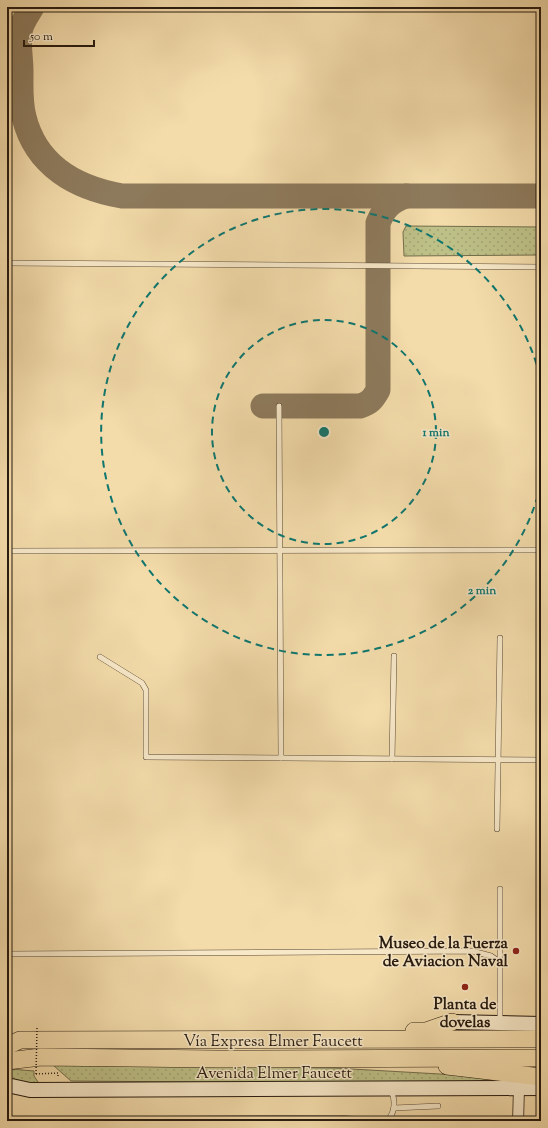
<svg xmlns="http://www.w3.org/2000/svg" width="548" height="1128" font-family="'Sorts Mill Goudy',serif">
  <style>
    .grass { fill: url(#grass-dots); stroke: #726d4b }
    .lines { fill: none; stroke-linecap: round; stroke-linejoin: round }
    .taxiway { stroke: #8d7a5c; stroke-width: 25 }
    .lane-casing { stroke: #5a4a36; stroke-width: 6 }
    .street-casing { stroke: #5a4a36; stroke-width: 12 }
    .secondary-casing { stroke: #271a0f; stroke-width: 16 }
    .highway-casing { stroke: #271a0f; stroke-width: 18 }
    .path { stroke: #271a0f; stroke-width: 1.5; stroke-dasharray: 1 2; stroke-linecap: butt }
    .lane { stroke: #f7e8c8; stroke-width: 5 }
    .street { stroke: #f7e8c8; stroke-width: 10 }
    .secondary { stroke: #f7e8c8; stroke-width: 14 }
    .highway { stroke: #f3dbaa; stroke-width: 17 }
    .path-bridge { stroke: #271a0f; stroke-width: 1.5; stroke-dasharray: 1 2; stroke-linecap: butt }
    .ring { fill: none; stroke: #0f766e; stroke-width: 2; stroke-dasharray: 7 5 }
    .poi-dot { fill: #8f2418; stroke: #f7e8c8; stroke-width: 1.5 }
    .labels { text-anchor: middle; stroke-width: 3; stroke-linejoin: round; paint-order: stroke }
    .poi-label { font-size: 16px; font-weight: bold; fill: #271a0f; stroke: #f7e8c8; text-anchor: end }
    .street-label { font-size: 16px; fill: #271a0f; stroke: #f7e8c8 }
    .centre { fill: #0f766e; stroke: #f7e8c8; stroke-width: 2 }
    .ring-label { font-size: 12px; text-anchor: middle; font-weight: bold; fill: #0f766e; stroke: #f7e8c8; stroke-width: 3; stroke-linejoin: round; paint-order: stroke }
  </style>
  <defs>
    <pattern id="grass-dots" width="8" height="8" patternUnits="userSpaceOnUse"><rect width="8" height="8" fill="#bdc087"/><path d="M2 2h.1M6 6h.1" fill="none" stroke="#a2a473" stroke-width="1.8" stroke-linecap="round"/></pattern>
  </defs>
  <rect width="100%" height="100%" fill="#f3dbaa"/>
  <filter id="stains"><feTurbulence type="fractalNoise" baseFrequency=".005" numOctaves="4"/><feColorMatrix values="0 0 0 0 .2 0 0 0 0 .09 0 0 0 0 .02 0 0 0 .5 -.17"/></filter>
  <radialGradient id="worn" r=".72"><stop offset=".6" stop-color="#630" stop-opacity="0"/><stop offset="1" stop-color="#630" stop-opacity=".3"/></radialGradient>
  <!-- grass -->
  <g class="grass">
    <polygon points="406,226 541,227 541,255 404,256 403,232"/>
    <polygon points="53,1065 334,1068 510,1078 442,1084 71,1081"/>
    <polygon points="11,1069 34,1071 34,1076 40,1085 12,1082"/>
  </g>
  <g class="lines">
    <!-- taxiway -->
    <g class="taxiway">
      <path d="M 32,7 C 28,14 21,23 20,32 C 18,44 21,59 21,71 C 21,87 20,102 24,117 C 36,166 76,188 122,196 L 541,196"/>
      <path d="M 263,406 L 360,406 C 370,403 373,399 378,390 L 378,223 C 384,208 391,201 406,196"/>
    </g>
    <defs>
      <g id="lane">
        <polyline points="7,263 541,267"/>
        <polyline points="279,406 281,758"/>
        <polyline points="7,551 541,550"/>
        <polyline points="100,657 142,683 146,690 146,757 541,760"/>
        <polyline points="392,759 394,656"/>
        <polyline points="497,829 500,638"/>
        <polyline points="7,954 472,951 491,956 500,962"/>
        <polyline points="500,1022 500,889"/>
        <polyline points="394,1108 438,1106"/>
        <polyline points="164,1119 337,1118 386,1121"/>
        <path d="M 387,1121 C 395,1113 396,1101 391,1091"/>
      </g>
      <polyline id="street" points="518,1121 519,1089"/>
      <g id="secondary">
        <polyline points="452,1022 541,1024"/>
        <polyline points="7,1085 30,1090 541,1088"/>
      </g>
      <g id="highway">
        <polyline points="414,1031 426,1031 452,1022"/>
        <polyline points="7,1046 20,1040 541,1039"/>
        <polyline points="7,1061 41,1057 217,1059 541,1058"/>
        <polyline points="447,1066 541,1077"/>
      </g>
    </defs>
    <!-- lane casing -->
    <use href="#lane" class="lane-casing"/>
    <!-- street casing -->
    <use href="#street" class="street-casing"/>
    <!-- secondary casing -->
    <use href="#secondary" class="secondary-casing"/>
    <!-- highway casing -->
    <use href="#highway" class="highway-casing"/>
    <!-- path -->
    <polyline class="path" points="36,1074 58,1073 58,1078"/>
    <!-- lane -->
    <use href="#lane" class="lane"/>
    <!-- street -->
    <use href="#street" class="street"/>
    <!-- secondary -->
    <use href="#secondary" class="secondary"/>
    <!-- highway -->
    <use href="#highway" class="highway"/>
    <!-- path-bridge -->
    <polyline class="path-bridge" points="36,1074 37,1028"/>
  </g>
  <!-- distance rings -->
  <g class="ring">
    <circle cx="324" cy="432" r="112"/>
    <path d="M541 484A223 223 0 1 1 541 380"/>
  </g>
  <!-- markers -->
  <g class="poi-dot">
    <circle cx="516" cy="951" r="4"/>
    <circle cx="465" cy="987" r="4"/>
  </g>
  <g class="labels">
    <!-- poi labels -->
    <g class="poi-label">
      <text x="508" y="948">Museo de la Fuerza<tspan x="508" dy="18">de Aviacion Naval</tspan></text>
      <text x="465" y="1009" text-anchor="middle">Planta de<tspan x="465" dy="18">dovelas</tspan></text>
    </g>
    <!-- street labels -->
    <g class="street-label">
      <text x="273" y="1046">Vía Expresa Elmer Faucett</text>
      <text x="274" y="1078">Avenida Elmer Faucett</text>
    </g>
  </g>
  <circle cx="324" cy="432" r="6" class="centre"/>
  <g class="ring-label">
    <text x="436" y="436">1 min</text>
    <text x="482" y="594">2 min</text>
  </g>
  <!-- margin -->
  <rect width="548" height="1128" fill="none" stroke="#f3dbaa" stroke-width="24"/>
  <rect x="8" y="8" width="532" height="1112" fill="none" stroke="#271a0f" stroke-width="2"/>
  <rect x="12" y="12" width="524" height="1104" fill="none" stroke="#271a0f"/>
  <!-- scale -->
  <path d="M24 40v6h70v-6" fill="none" stroke="#271a0f" stroke-width="2"/>
  <text x="30" y="40" font-size="12" fill="#271a0f" stroke="#f7e8c8" stroke-width="3" paint-order="stroke">50 m</text>
  <rect width="100%" height="100%" filter="url(#stains)"/>
  <rect width="100%" height="100%" fill="url(#worn)"/>
</svg>
